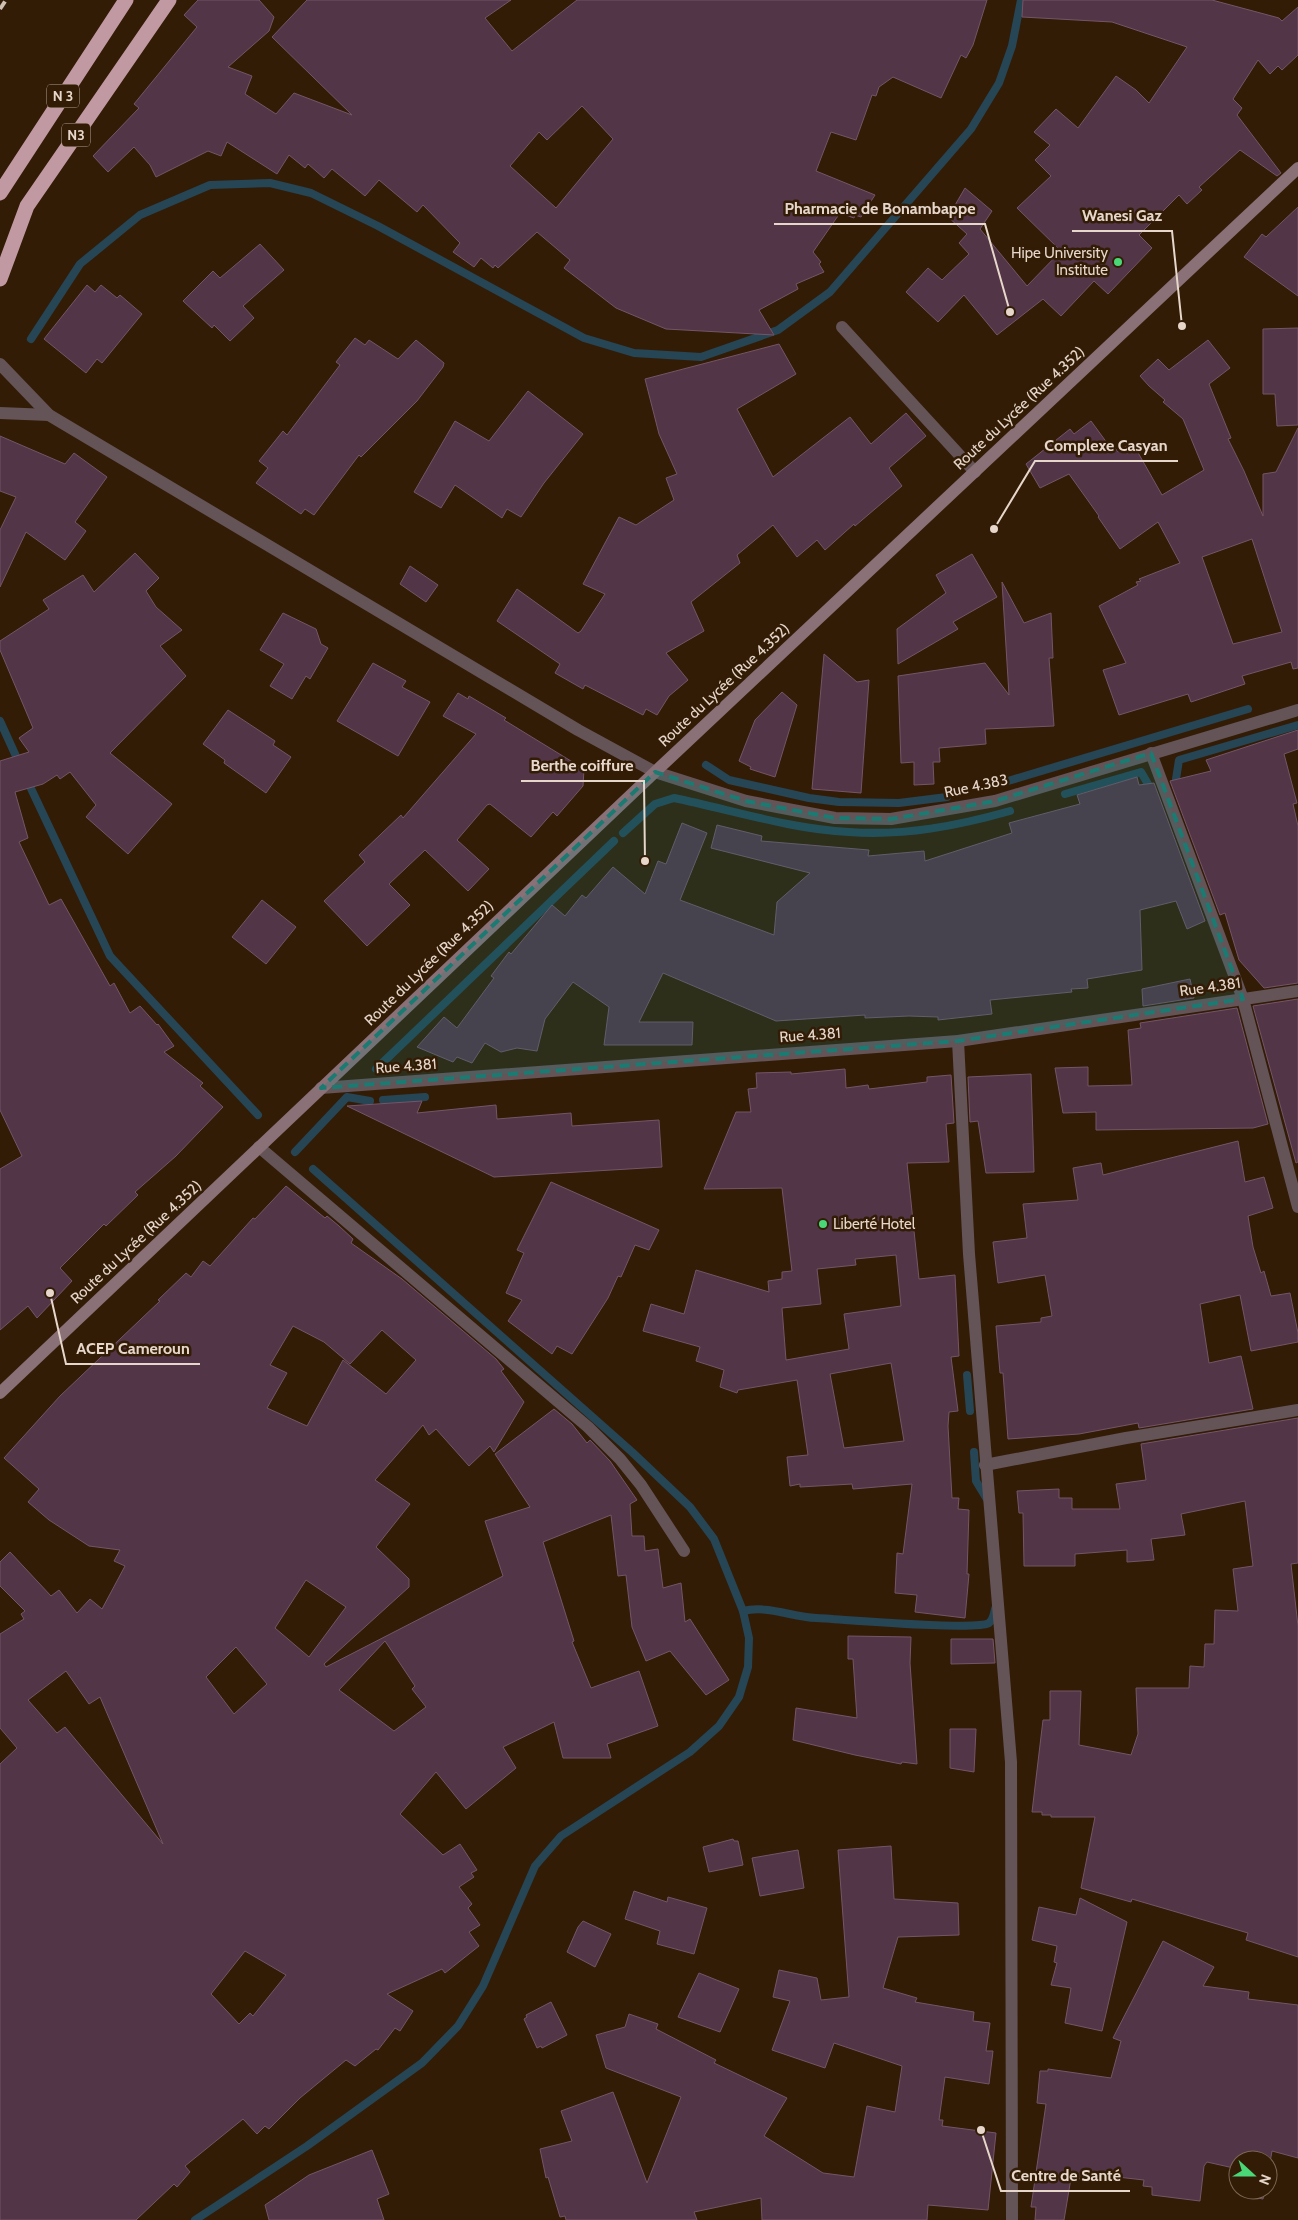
<svg xmlns="http://www.w3.org/2000/svg" width="1298" height="2220" font-family="Cabin,sans-serif">
  <style>
    .lines { fill: none; stroke-linecap: round; stroke-linejoin: round }
    .stream { stroke: #264656; stroke-width: 8 }
    .building { fill: #523547; stroke: #745567; fill-rule: evenodd }
    .street { stroke: #645458; stroke-width: 12 }
    .secondary { stroke: #8a7077; stroke-width: 12 }
    .highway { stroke: #c199a3; stroke-width: 15 }
    .rail { stroke: #d0c0b2; stroke-width: 4; stroke-dasharray: 9 9; stroke-linecap: butt }
    .marked { fill: #1a7b73; fill-opacity: 0.2; stroke: #1a7b73; stroke-width: 4; stroke-dasharray: 10 6; stroke-linejoin: round }
    .poi-dot { fill: #4ad778; stroke: #331c06; stroke-width: 2 }
    .labels { text-anchor: middle; stroke-width: 5; stroke-linejoin: round; paint-order: stroke }
    .shield { fill: #331c06; stroke: #b09f8f; stroke-width: 1 }
    .shield-label { font-size: 14px; font-weight: bold; fill: #e6d7ca }
    .poi-label { font-size: 15px; fill: #e6d7ca; stroke: #331c06; text-anchor: end }
    .street-label { font-size: 15px; fill: #e6d7ca; stroke: #331c06 }
    .leader { fill: none; stroke: #e6d7ca; stroke-width: 2 }
    .callout-dot { fill: #e6d7ca; stroke: #331c06; stroke-width: 2 }
    .callout-label { font-size: 16px; text-anchor: middle; font-weight: bold; fill: #e6d7ca; stroke: #331c06; stroke-width: 5; stroke-linejoin: round; paint-order: stroke }
  </style>
  <rect width="100%" height="100%" fill="#331c06"/>
  <g class="lines">
    <!-- stream -->
    <g class="stream">
      <polyline points="31,339 80,264 140,215 210,185 270,183 311,193 378,226 584,338 634,353 701,357 778,330 830,292 971,129 999,83 1012,46 1021,0"/>
      <polyline points="0,721 20,765"/>
      <polyline points="706,765 729,780 809,798 839,802 899,803 947,797"/>
      <polyline points="27,780 110,956 258,1115"/>
      <polyline points="1008,781 1248,709"/>
      <polyline points="1178,789 1176,779 1179,760 1298,725"/>
      <polyline points="1065,794 1141,772 1152,791"/>
      <path d="M 623,833 L 655,804 L 674,798 C 732,810 790,829 849,832 C 905,836 957,826 1010,811"/>
      <polyline points="376,1069 614,841"/>
      <polyline points="383,1100 425,1097"/>
      <polyline points="295,1152 347,1097 370,1101"/>
      <polyline points="967,1375 970,1411"/>
      <polyline points="974,1452 976,1481 988,1501"/>
      <path d="M 743,1611 C 767,1605 792,1617 816,1618 C 840,1619 976,1631 989,1623 C 993,1620 994,1614 995,1609"/>
      <polyline points="195,2220 307,2146 422,2063 458,2026 483,1986 535,1866 561,1836 690,1752 719,1726 739,1697 748,1667 749,1638 743,1611 714,1539 690,1507 632,1452 313,1169"/>
    </g>
  </g>
  <!-- building -->
  <g class="building">
    <path d="M 198,0 L 259,0 L 274,17 L 269,31 L 228,67 L 252,76 L 245,94 L 276,114 L 294,93 L 352,115 L 272,37 L 307,0 L 511,0 L 485,18 L 512,51 L 577,0 L 987,0 L 973,45 L 966,58 L 961,55 L 941,98 L 893,77 L 879,87 L 876,96 L 872,95 L 856,140 L 831,132 L 816,171 L 875,195 L 861,217 L 855,215 L 854,218 L 840,213 L 813,252 L 821,262 L 819,264 L 824,272 L 796,284 L 798,289 L 759,310 L 774,335 L 666,329 L 616,308 L 564,268 L 570,260 L 537,232 L 498,268 L 495,265 L 493,268 L 481,258 L 474,267 L 453,252 L 460,243 L 423,205 L 417,212 L 379,180 L 365,196 L 332,169 L 324,178 L 308,164 L 305,168 L 289,155 L 277,174 L 227,142 L 221,156 L 208,151 L 156,177 L 150,165 L 134,147 L 108,172 L 93,156 L 139,108 L 134,104 L 197,27 L 184,15 ZM 582,106 L 613,139 L 556,208 L 510,166 L 539,132 L 547,140 Z"/>
    <polygon points="1023,0 1212,0 1279,18 1282,21 1298,7 1298,55 1282,70 1278,66 1270,74 1258,60 1233,99 1242,108 1237,115 1281,173 1277,176 1240,150 1199,187 1202,190 1187,204 1179,195 1139,235 1152,248 1108,294 1094,281 1061,316 1043,299 997,335 964,295 938,322 906,292 928,268 942,280 969,254 959,243 967,234 948,217 965,188 992,211 980,229 1027,286 1061,251 1017,208 1051,176 1035,160 1050,145 1034,132 1056,109 1078,128 1116,76 1136,90 1149,103 1187,47 1112,22 1022,17"/>
    <polygon points="1298,207 1298,296 1244,257 1262,234 1266,237"/>
    <polygon points="260,244 284,270 243,306 254,318 230,341 214,325 212,328 183,301 213,271 220,278"/>
    <polygon points="87,285 95,292 101,285 117,298 120,295 142,314 102,363 97,359 86,373 44,339"/>
    <polygon points="1298,328 1298,425 1277,426 1275,394 1263,394 1263,329"/>
    <polygon points="355,338 365,345 369,340 398,359 416,340 444,363 443,367 417,401 361,457 359,455 314,515 305,509 301,514 256,483 268,468 259,461 283,431 287,435 340,365 336,362"/>
    <path d="M 1208,340 L 1230,368 L 1209,384 L 1231,438 L 1228,439 L 1244,471 L 1263,516 L 1263,474 L 1276,472 L 1298,428 L 1298,668 L 1293,669 L 1291,662 L 1242,676 L 1245,684 L 1191,702 L 1188,694 L 1119,715 L 1103,670 L 1126,663 L 1099,606 L 1138,585 L 1136,582 L 1141,581 L 1139,579 L 1180,563 L 1158,522 L 1120,549 L 1098,517 L 1099,516 L 1069,474 L 1040,488 L 1026,464 L 1070,429 L 1074,434 L 1091,421 L 1110,447 L 1113,445 L 1118,452 L 1132,442 L 1162,495 L 1204,470 L 1183,419 L 1163,402 L 1165,400 L 1149,386 L 1140,376 L 1158,359 L 1169,370 ZM 1252,539 L 1282,632 L 1233,644 L 1202,557 Z"/>
    <polygon points="779,344 796,374 737,409 773,477 850,417 871,444 906,413 926,436 889,468 902,486 855,526 854,524 825,550 817,540 797,557 773,525 737,555 740,563 691,602 704,631 666,653 688,680 669,696 657,715 646,709 643,715 585,685 583,689 555,673 560,664 497,621 517,589 578,633 581,631 605,594 583,584 619,517 636,525 674,500 666,478 677,474 659,434 645,379"/>
    <polygon points="528,391 583,434 544,483 521,517 507,509 502,518 455,485 441,508 414,492 455,421 489,441"/>
    <polygon points="0,436 65,464 74,453 107,477 75,522 86,531 65,560 26,532 0,587 0,530 16,497 0,491"/>
    <polygon points="135,553 159,578 146,591 156,607 182,630 160,646 186,676 110,753 172,804 128,854 86,817 96,805 70,772 60,779 57,775 43,784 15,792 28,838 19,842 49,905 61,899 110,986 114,983 130,1013 140,1006 157,1025 158,1024 174,1046 164,1052 203,1083 200,1086 223,1107 176,1156 135,1192 138,1195 106,1226 104,1224 60,1268 72,1281 37,1318 28,1306 0,1330 0,1169 22,1156 0,1110 0,761 29,752 19,738 33,728 0,650 0,641 49,609 43,600 83,575 94,592"/>
    <polygon points="972,554 997,597 953,622 958,629 898,664 897,629 946,593 936,575"/>
    <polygon points="410,566 438,585 426,602 400,584"/>
    <polygon points="1002,582 1024,623 1051,613 1053,658 1049,658 1054,726 985,729 986,744 939,748 940,762 933,762 934,784 914,785 914,762 901,763 898,676 985,663 1009,695"/>
    <polygon points="283,613 316,629 321,644 328,648 310,679 306,676 292,699 270,686 284,664 260,650"/>
    <polygon points="824,654 857,682 869,680 861,793 812,789"/>
    <polygon points="373,663 406,681 402,687 430,702 398,756 337,721"/>
    <polygon points="782,692 797,705 775,777 750,769 751,767 739,761 755,720"/>
    <polygon points="458,693 468,699 469,696 506,718 504,720 584,769 583,786 557,816 553,812 531,837 490,804 487,805 457,840 489,869 468,891 425,850 389,884 410,905 367,946 324,901 365,862 359,855 401,815 403,818 476,734 443,716"/>
    <polygon points="228,710 275,741 273,745 291,757 266,793 224,763 225,760 203,744"/>
    <polygon points="1298,730 1298,749 1284,754 1297,803 1293,804 1298,826 1298,983 1264,988 1239,960 1225,913 1220,915 1170,781 1211,771 1206,760"/>
    <polygon points="1137,777 1139,785 1154,783 1205,921 1187,929 1176,901 1140,910 1142,970 1087,979 1088,988 1071,989 1072,992 990,1000 992,1014 938,1020 938,1017 909,1016 865,1018 865,1015 776,1021 663,973 639,1022 693,1022 692,1045 604,1045 609,1007 573,982 545,1019 537,1051 517,1048 501,1052 485,1043 472,1063 457,1057 453,1062 417,1047 444,1017 457,1028 494,978 491,976 509,952 511,954 552,905 565,916 582,895 586,898 613,867 645,894 658,861 666,864 682,823 707,833 680,900 774,935 777,902 810,873 711,848 717,825 762,836 761,841 869,850 868,856 924,851 925,861 1012,833 1009,823 1080,804 1077,795"/>
    <polygon points="262,900 296,927 266,964 232,937"/>
    <polygon points="1190,979 1194,998 1143,1006 1142,989"/>
    <polygon points="1298,999 1298,1162 1296,1163 1253,1006"/>
    <polygon points="1237,1008 1268,1124 1253,1128 1096,1130 1096,1112 1063,1113 1055,1068 1088,1067 1088,1086 1132,1085 1128,1030 1141,1028 1140,1023"/>
    <path d="M 845,1069 L 846,1088 L 868,1085 L 869,1089 L 927,1082 L 927,1077 L 951,1075 L 954,1123 L 946,1124 L 949,1162 L 907,1163 L 919,1279 L 955,1275 L 959,1356 L 951,1357 L 958,1411 L 949,1412 L 948,1426 L 952,1498 L 959,1498 L 958,1509 L 969,1510 L 967,1574 L 969,1574 L 965,1618 L 915,1612 L 917,1595 L 895,1593 L 897,1553 L 903,1554 L 912,1484 L 853,1489 L 852,1484 L 800,1487 L 800,1484 L 790,1486 L 787,1457 L 808,1455 L 797,1380 L 738,1390 L 737,1393 L 720,1387 L 724,1370 L 696,1361 L 700,1347 L 643,1331 L 651,1304 L 684,1314 L 696,1270 L 769,1292 L 768,1281 L 782,1279 L 782,1272 L 792,1271 L 782,1188 L 704,1189 L 736,1112 L 751,1112 L 748,1089 L 757,1088 L 756,1073 L 791,1072 L 791,1074 ZM 896,1255 L 901,1306 L 844,1314 L 849,1349 L 786,1360 L 782,1308 L 821,1304 L 817,1269 L 856,1265 L 855,1259 ZM 891,1363 L 904,1441 L 844,1448 L 830,1374 Z"/>
    <polygon points="1031,1074 1034,1172 986,1173 978,1121 970,1122 968,1077"/>
    <polygon points="422,1101 417,1113 496,1105 497,1119 571,1113 572,1126 659,1120 662,1167 494,1177 347,1106"/>
    <polygon points="1238,1141 1245,1182 1264,1177 1273,1208 1248,1216 1253,1247 1261,1273 1264,1271 1271,1296 1290,1293 1298,1333 1298,1342 1251,1351 1240,1295 1200,1304 1209,1363 1241,1356 1253,1409 1139,1428 1138,1423 1079,1434 1008,1439 1003,1373 1000,1373 996,1326 1041,1322 1041,1318 1052,1316 1045,1275 998,1283 993,1242 1027,1238 1023,1204 1078,1200 1073,1168 1101,1163 1103,1175"/>
    <polygon points="551,1182 659,1230 649,1250 635,1245 621,1277 618,1276 608,1298 572,1354 557,1346 552,1354 508,1321 522,1300 506,1293 524,1253 517,1250"/>
    <path d="M 286,1186 L 325,1218 L 327,1216 L 339,1226 L 353,1239 L 351,1243 L 402,1279 L 496,1359 L 504,1369 L 501,1371 L 524,1402 L 494,1452 L 490,1446 L 469,1466 L 436,1429 L 429,1435 L 423,1425 L 375,1480 L 410,1504 L 376,1547 L 409,1579 L 409,1587 L 324,1664 L 326,1667 L 503,1576 L 485,1521 L 530,1507 L 495,1454 L 554,1409 L 572,1424 L 587,1443 L 590,1440 L 610,1461 L 637,1500 L 630,1504 L 632,1536 L 644,1536 L 645,1551 L 658,1549 L 663,1588 L 681,1583 L 685,1622 L 690,1619 L 729,1680 L 706,1695 L 670,1651 L 646,1661 L 632,1627 L 626,1575 L 618,1576 L 611,1515 L 543,1542 L 574,1641 L 572,1642 L 591,1688 L 639,1671 L 658,1726 L 607,1744 L 611,1758 L 563,1758 L 554,1722 L 503,1747 L 516,1768 L 466,1809 L 436,1772 L 400,1814 L 443,1855 L 460,1844 L 477,1870 L 471,1873 L 474,1877 L 459,1887 L 472,1904 L 468,1908 L 480,1925 L 469,1932 L 479,1946 L 445,1973 L 442,1969 L 387,1994 L 413,2011 L 400,2031 L 395,2028 L 378,2050 L 376,2049 L 355,2066 L 346,2060 L 300,2098 L 269,2129 L 265,2126 L 257,2134 L 243,2119 L 185,2166 L 190,2172 L 177,2187 L 174,2184 L 136,2220 L 0,2220 L 0,1764 L 17,1748 L 0,1728 L 0,1634 L 24,1619 L 21,1614 L 25,1611 L 0,1586 L 0,1562 L 10,1552 L 51,1596 L 59,1590 L 77,1613 L 90,1599 L 102,1609 L 125,1566 L 114,1561 L 120,1550 L 89,1546 L 49,1520 L 28,1502 L 39,1489 L 4,1458 L 60,1396 L 160,1301 L 158,1300 L 186,1273 L 191,1277 L 203,1261 L 210,1266 L 253,1218 L 255,1219 ZM 293,1326 L 324,1342 L 350,1364 L 382,1330 L 416,1360 L 386,1394 L 343,1360 L 307,1426 L 267,1408 L 287,1373 L 270,1365 ZM 306,1580 L 346,1607 L 309,1657 L 275,1628 ZM 385,1641 L 415,1686 L 412,1689 L 426,1707 L 394,1731 L 339,1690 ZM 236,1647 L 267,1684 L 234,1714 L 206,1677 ZM 66,1671 L 89,1704 L 100,1697 L 163,1844 L 65,1727 L 57,1733 L 28,1700 ZM 245,1951 L 286,1975 L 253,2016 L 250,2013 L 239,2024 L 211,1994 Z"/>
    <polygon points="1298,1418 1298,1563 1291,1564 1298,1626 1298,1957 1246,1940 1248,1933 1132,1899 1131,1902 1081,1888 1095,1817 1051,1817 1051,1815 1042,1815 1042,1812 1032,1812 1043,1720 1050,1720 1050,1691 1081,1691 1079,1745 1131,1755 1138,1734 1136,1688 1189,1688 1190,1666 1204,1667 1205,1644 1214,1644 1215,1610 1238,1611 1233,1569 1253,1566 1245,1501 1181,1514 1185,1535 1151,1539 1154,1560 1127,1562 1127,1550 1075,1554 1075,1566 1024,1566 1023,1513 1019,1513 1017,1491 1059,1489 1059,1498 1072,1498 1072,1509 1120,1509 1116,1484 1146,1480 1141,1444"/>
    <polygon points="848,1636 911,1637 910,1663 917,1764 902,1762 901,1764 855,1755 793,1740 796,1708 857,1718 853,1659 848,1659"/>
    <polygon points="951,1639 993,1639 995,1663 951,1664"/>
    <polygon points="950,1729 976,1729 974,1772 950,1768"/>
    <polygon points="733,1839 734,1841 738,1841 743,1865 709,1872 703,1847"/>
    <polygon points="891,1846 894,1899 958,1903 959,1935 898,1937 883,1988 917,1998 915,2002 974,2012 973,2021 990,2023 986,2051 993,2051 989,2084 945,2077 939,2120 943,2120 942,2126 996,2133 988,2210 928,2205 927,2220 762,2220 761,2198 694,2212 697,2220 566,2220 565,2216 560,2217 548,2177 546,2178 540,2149 572,2141 561,2111 613,2092 647,2183 681,2097 606,2068 596,2035 625,2027 629,2014 658,2024 656,2029 716,2060 714,2063 787,2098 764,2136 823,2173 854,2177 867,2106 895,2112 902,2066 834,2043 825,2068 772,2050 790,2001 773,1997 779,1970 817,1978 821,2000 849,1997 838,1850"/>
    <polygon points="798,1850 804,1888 760,1896 752,1858"/>
    <polygon points="634,1891 667,1902 668,1897 707,1908 694,1954 657,1944 660,1931 625,1919"/>
    <polygon points="1080,1898 1127,1922 1102,2031 1065,2023 1071,1988 1051,1985 1057,1963 1054,1962 1057,1946 1032,1940 1039,1907 1076,1915"/>
    <polygon points="583,1921 611,1934 595,1967 567,1952 578,1927"/>
    <polygon points="1163,1941 1214,1967 1203,1986 1249,1992 1248,1999 1298,2005 1298,2158 1272,2151 1268,2174 1268,2160 1238,2160 1238,2169 1207,2162 1204,2166 1200,2201 1152,2195 1152,2187 1143,2186 1144,2180 1082,2173 1082,2179 1071,2178 1064,2220 1035,2220 1036,2207 1031,2207 1046,2104 1037,2103 1040,2071 1048,2071 1048,2069 1111,2078 1121,2041 1113,2038"/>
    <polygon points="699,1973 739,1989 720,2032 678,2017"/>
    <polygon points="551,2002 567,2035 542,2048 541,2046 537,2048 524,2019 527,2017 526,2015"/>
    <polygon points="372,2150 389,2194 377,2199 384,2220 269,2220 265,2205 309,2175"/>
    <polygon points="1243,2190 1265,2190 1263,2199 1242,2195"/>
  </g>
  <g class="lines">
    <!-- street -->
    <g class="street">
      <polyline points="842,327 975,472"/>
      <polyline points="0,364 49,415 578,730 655,772 746,801 835,818 891,819 995,801 1298,710"/>
      <polyline points="0,413 49,415"/>
      <polyline points="1151,753 1243,999 1298,1207"/>
      <polyline points="958,1041 969,1254 1011,1762 1012,2220"/>
      <polyline points="321,1088 958,1041 1298,991"/>
      <polyline points="259,1147 588,1427 620,1459 641,1485 684,1551"/>
      <polyline points="985,1465 1126,1438 1298,1410"/>
    </g>
    <!-- secondary -->
    <polyline class="secondary" points="0,1393 655,772 1298,168"/>
    <!-- highway -->
    <g class="highway">
      <polyline points="0,193 126,0"/>
      <polyline points="0,279 27,206 169,0"/>
    </g>
    <!-- rail -->
    <polyline class="rail" points="0,9 6,0"/>
  </g>
  <!-- marked area -->
  <path class="marked" d="M 1151,753 L 1243,999 L 958,1041 L 321,1088 L 655,772 L 746,801 L 835,818 L 891,819 L 995,801 Z"/>
  <!-- markers -->
  <g class="poi-dot">
    <circle cx="1118" cy="262" r="5"/>
    <circle cx="823" cy="1224" r="5"/>
  </g>
  <g class="labels">
    <!-- shield labels -->
    <g class="shield">
      <rect x="47" y="84.5" width="32" height="23" rx="4"/>
      <rect x="62" y="123.5" width="28" height="23" rx="4"/>
    </g>
    <g class="shield-label">
      <text x="63" y="101">N 3</text>
      <text x="76" y="140">N3</text>
    </g>
    <!-- poi labels -->
    <g class="poi-label">
      <text x="1108" y="258">Hipe University<tspan x="1108" dy="17">Institute</tspan></text>
      <text x="833" y="1229" text-anchor="start">Liberté Hotel</text>
    </g>
    <!-- street labels -->
    <g class="street-label">
      <text transform="translate(1019 408) rotate(-43)" y="5">Route du Lycée (Rue 4.352)</text>
      <text transform="translate(724 685) rotate(-43)" y="5">Route du Lycée (Rue 4.352)</text>
      <text transform="translate(976 786) rotate(-12)" y="5">Rue 4.383</text>
      <text transform="translate(429 963) rotate(-44)" y="5">Route du Lycée (Rue 4.352)</text>
      <text transform="translate(1210 987) rotate(-8)" y="5">Rue 4.381</text>
      <text transform="translate(810 1035) rotate(-4)" y="5">Rue 4.381</text>
      <text transform="translate(406 1066) rotate(-4)" y="5">Rue 4.381</text>
      <text transform="translate(136 1242) rotate(-43)" y="5">Route du Lycée (Rue 4.352)</text>
    </g>
  </g>
  <!-- callouts -->
  <path class="leader" d="M1010 312L985 224H774M1182 326L1172 231H1072M994 529L1035 461H1178M645 861L644 781H521M50 1293L66 1364H200M981 2130L1001 2191H1130"/>
  <g class="callout-dot">
    <circle cx="1010" cy="312" r="5"/>
    <circle cx="1182" cy="326" r="5"/>
    <circle cx="994" cy="529" r="5"/>
    <circle cx="645" cy="861" r="5"/>
    <circle cx="50" cy="1293" r="5"/>
    <circle cx="981" cy="2130" r="5"/>
  </g>
  <g class="callout-label">
    <text x="880" y="214">Pharmacie de Bonambappe</text>
    <text x="1122" y="221">Wanesi Gaz</text>
    <text x="1106" y="451">Complexe Casyan</text>
    <text x="582" y="771">Berthe coiffure</text>
    <text x="133" y="1354">ACEP Cameroun</text>
    <text x="1066" y="2181">Centre de Santé</text>
  </g>
  <!-- north arrow -->
  <g transform="translate(1253 2175) rotate(111)"><circle r="24" fill="#331c06" stroke="#7b6754"/>
  <path d="M0-4L9 19L0 12L-9 19Z" fill="#4ad778"/>
  <text y="-8" font-size="14" font-weight="bold" text-anchor="middle" fill="#e6d7ca">N</text>
  </g>
</svg>
